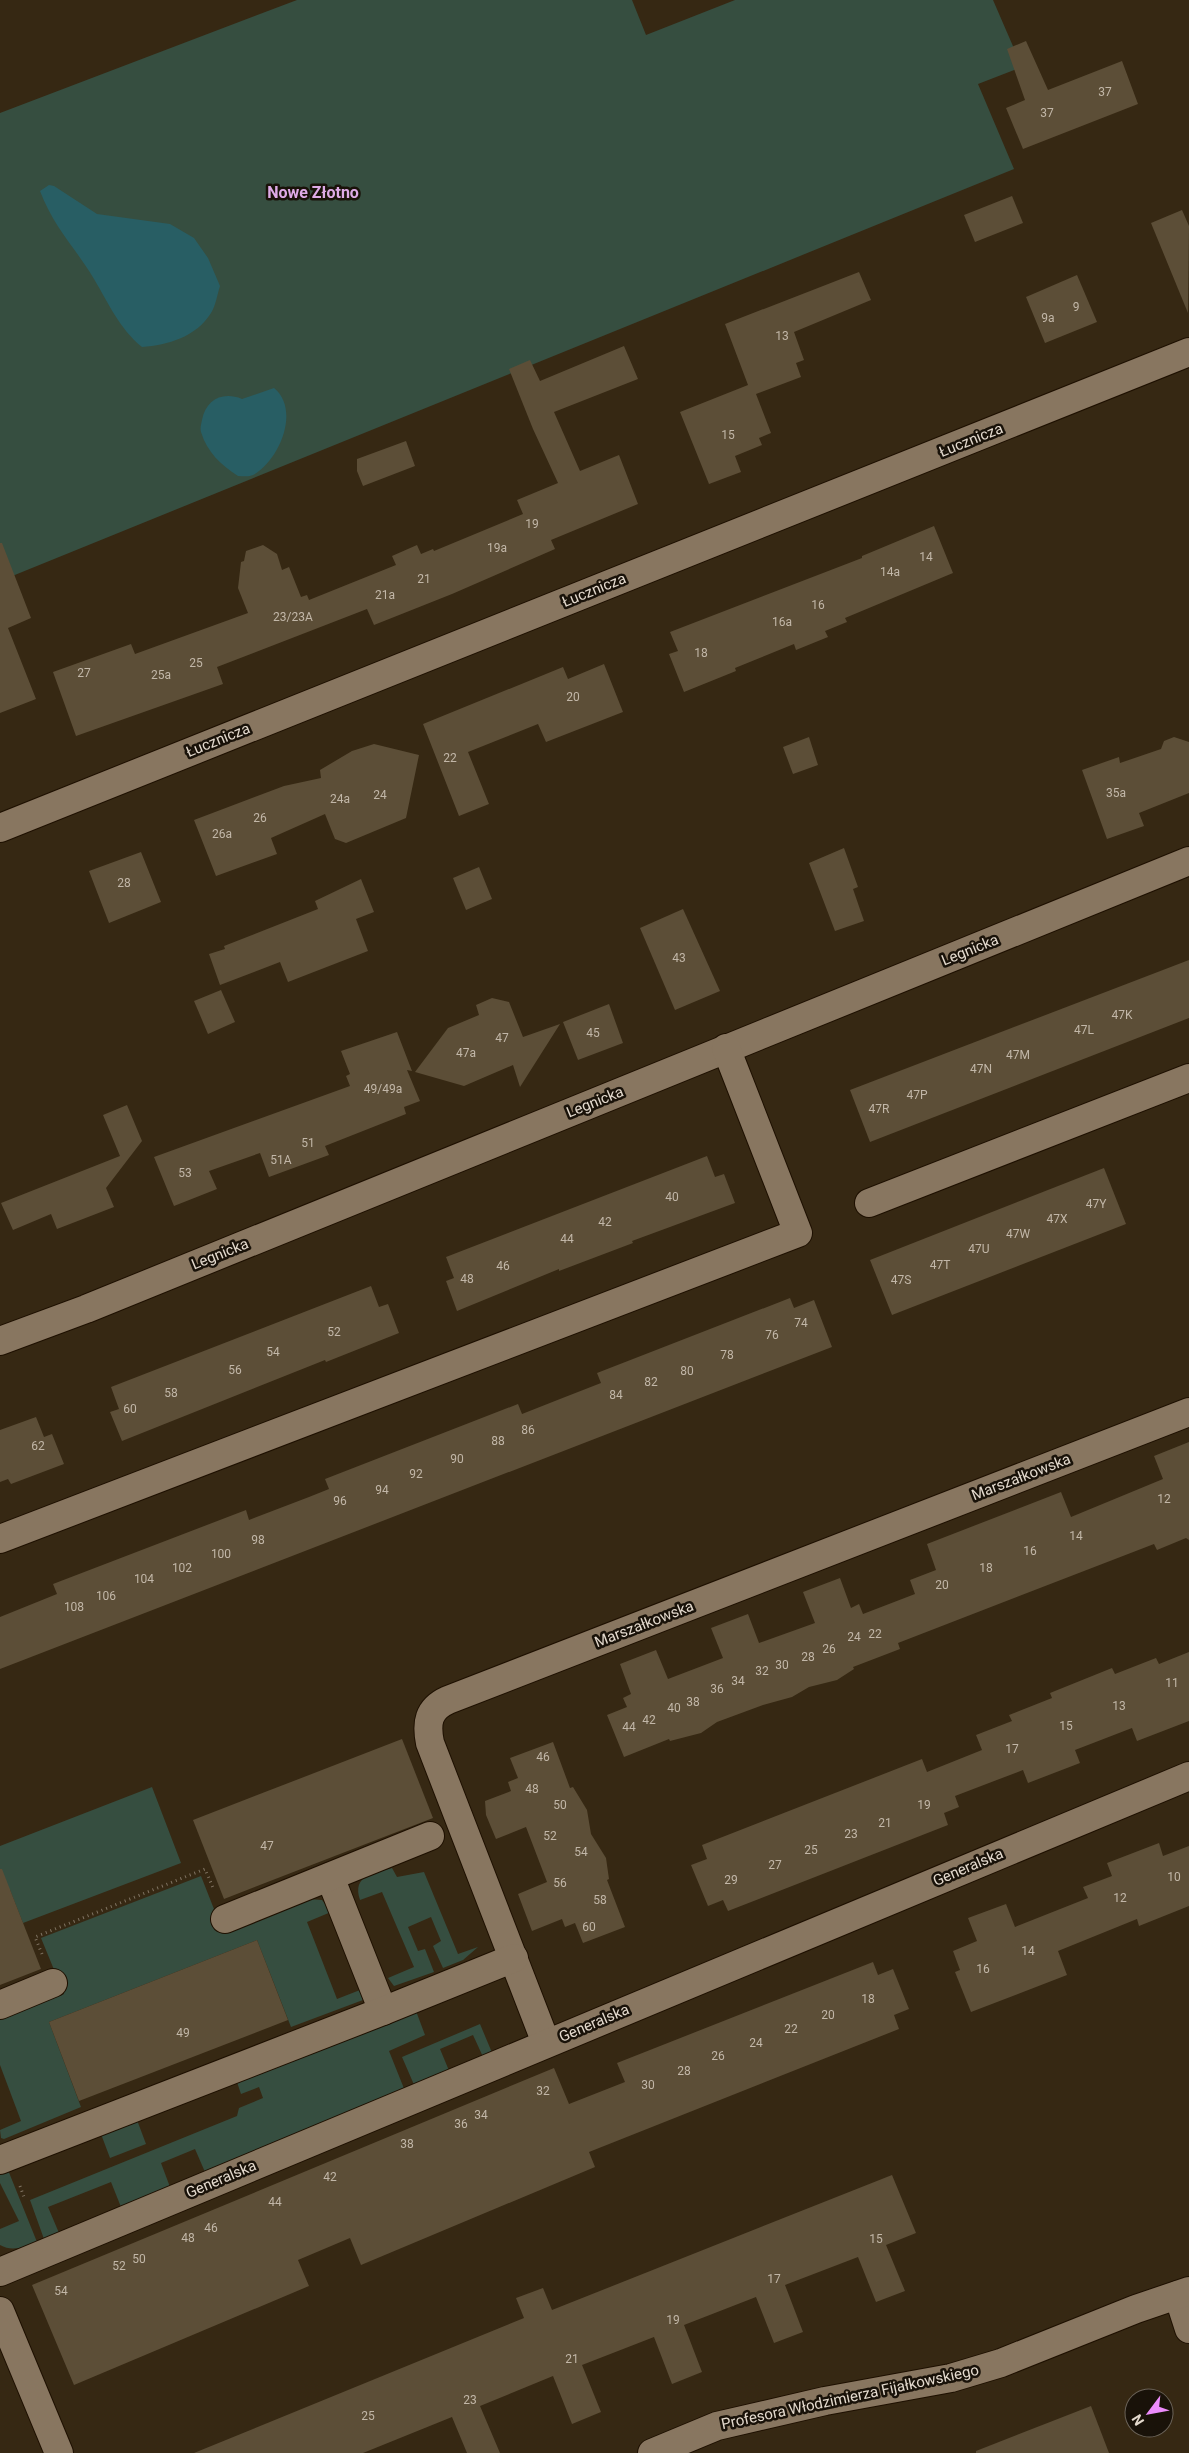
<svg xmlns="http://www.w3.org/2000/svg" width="1189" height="2453" font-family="Roboto,sans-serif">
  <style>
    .green { fill: #364e40 }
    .water { fill: #285e64 }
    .building { fill: #5c4e37 }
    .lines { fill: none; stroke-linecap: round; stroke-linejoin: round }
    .minor-casing { stroke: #1e1000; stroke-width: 30 }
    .path { stroke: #807463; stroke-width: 3; stroke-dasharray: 1 4; stroke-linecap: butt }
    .minor { stroke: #887660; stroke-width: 28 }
    .labels { text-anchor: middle; stroke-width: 5; stroke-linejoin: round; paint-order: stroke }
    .number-label { font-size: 12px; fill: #c2b7a8 }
    .street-label { font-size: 15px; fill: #e4dace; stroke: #191209 }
    .neighbourhood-label { font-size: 16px; font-weight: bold; fill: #deaae6; stroke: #191209 }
  </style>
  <rect width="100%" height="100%" fill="#362813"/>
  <!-- green -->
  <g class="green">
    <polygon points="297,0 632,0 646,35 735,0 993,0 1022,67 978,84 1014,169 0,581 0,113"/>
    <polygon points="152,1787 181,1863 23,1923 10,1890 0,1893 0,1846"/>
    <path d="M 392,1868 L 397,1877 L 424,1872 L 458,1954 L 478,1947 L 463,1960 L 443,1968 L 433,1946 L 441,1941 L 431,1917 L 408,1927 L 418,1951 L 425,1949 L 434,1972 L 394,1986 L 388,1978 L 414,1967 L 382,1892 L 360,1900 C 352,1875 373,1874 392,1868 Z"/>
    <polygon points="201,1876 223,1932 308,1899 322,1900 331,1912 307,1922 337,1999 360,1990 363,2000 291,2027 257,1940 49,2022 81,2107 4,2139 1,2138 0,2130 21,2121 0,2065 0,2019 64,1994 41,1938"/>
    <polygon points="416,2011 425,2035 389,2051 405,2091 205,2172 195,2149 161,2163 170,2187 121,2207 111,2182 48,2207 59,2233 44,2239 30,2200 237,2116 239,2108 263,2098 259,2087 241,2094 237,2082"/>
    <polygon points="480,2024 493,2055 484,2059 473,2035 440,2049 450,2073 415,2087 402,2057"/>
    <polygon points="137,2120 146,2144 110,2158 101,2134"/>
    <path d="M 8,2170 L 37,2242 C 25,2247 12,2252 0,2245 L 0,2229 L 19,2221 L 0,2183 L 0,2173 Z"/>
  </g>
  <!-- water -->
  <g class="water">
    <path d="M 49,185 L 54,186 L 97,214 L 170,224 L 194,238 L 208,258 L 220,286 C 217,295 216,305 211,313 C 196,337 168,345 142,347 C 119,328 109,304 94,279 C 75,247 54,228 40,191 Z"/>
    <path d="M 274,388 C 301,410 279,461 253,475 C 249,477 243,476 238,476 C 221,465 207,452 201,432 C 200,428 201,425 202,420 C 206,400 222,391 242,399 Z"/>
  </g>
  <!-- building -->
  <g class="building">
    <polygon points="1026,41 1048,90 1122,61 1138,104 1023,149 1006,108 1025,100 1007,49"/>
    <polygon points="1012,196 1023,223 975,242 964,215"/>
    <polygon points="1182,210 1189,226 1188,313 1151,223"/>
    <polygon points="859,272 871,300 794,332 804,360 796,363 801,377 756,394 771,433 759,438 762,445 735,456 741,472 709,484 680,412 748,385 725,324"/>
    <polygon points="1077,275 1097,322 1045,343 1026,297"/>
    <polygon points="624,346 638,379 554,412 580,471 619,455 638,504 551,540 555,549 452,594 374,625 367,609 217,667 223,684 76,736 53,672 131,644 135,654 248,613 238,588 241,562 244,561 246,551 263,545 277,554 282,570 289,567 301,597 307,595 309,600 396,565 392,556 417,545 421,554 433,549 434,551 523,514 517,500 558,483 533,429 509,369 530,360 540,381"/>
    <polygon points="406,441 415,466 363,486 357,471 357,459"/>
    <polygon points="934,526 953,573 845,618 847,622 825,631 828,637 796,650 794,644 735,668 736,671 684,692 669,654 678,651 670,632 862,558 862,556"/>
    <polygon points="0,543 2,543 31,618 8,628 36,699 0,713"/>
    <polygon points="604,664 623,712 546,742 538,724 468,752 489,804 459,816 423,724 563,667 568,679"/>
    <polygon points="809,737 818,765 793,774 783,747"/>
    <polygon points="1174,737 1189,742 1189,793 1139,813 1144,826 1107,839 1082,770 1119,757 1120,763 1161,749 1164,741"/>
    <polygon points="374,744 419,755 406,818 346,843 335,839 325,814 271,838 277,854 216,876 194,820 284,786 321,778 320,770 352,751"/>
    <polygon points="844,848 858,887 853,889 864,921 835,931 809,863"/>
    <polygon points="141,852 161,902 109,923 89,871"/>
    <polygon points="479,867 492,899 466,910 453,878"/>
    <polygon points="361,879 374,912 356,919 368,951 288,982 280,962 220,985 209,954 225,949 224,946 318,909 315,901"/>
    <polygon points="683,909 720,991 675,1010 640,928"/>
    <polygon points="1189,960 1189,1018 870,1142 850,1090"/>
    <polygon points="221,990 235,1022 208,1034 194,1001"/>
    <polygon points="492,998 509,1002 523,1037 560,1024 520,1087 513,1065 464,1086 415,1072 448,1028 479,1015 476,1005"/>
    <polygon points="609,1004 623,1043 578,1060 563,1022"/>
    <polygon points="397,1032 412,1071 407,1070 420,1101 404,1107 406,1114 325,1146 329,1155 269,1177 260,1153 209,1171 217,1189 174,1206 154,1157 350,1086 346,1076 350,1074 341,1051"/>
    <polygon points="127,1105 142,1141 106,1188 114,1207 57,1229 51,1214 13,1230 1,1203 120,1156 103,1115"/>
    <polygon points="707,1156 715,1177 724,1174 735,1203 632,1241 633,1243 559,1271 559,1269 457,1311 446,1281 454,1278 446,1257"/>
    <polygon points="1104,1168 1126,1224 892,1315 870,1260"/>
    <polygon points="371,1286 379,1307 388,1304 399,1333 326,1362 325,1360 122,1441 110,1412 119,1409 111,1387"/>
    <polygon points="790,1298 794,1308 814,1300 832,1347 0,1669 0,1617 57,1594 53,1584 246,1510 249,1520 309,1497 329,1489 325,1479 518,1404 522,1414 560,1399 601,1383 597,1373"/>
    <polygon points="36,1417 44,1437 52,1434 64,1464 11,1484 8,1479 0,1482 0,1430"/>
    <polygon points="1189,1442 1189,1540 1186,1538 1157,1550 1154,1544 898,1643 900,1649 853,1667 854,1669 837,1680 809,1687 792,1697 763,1705 717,1722 701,1733 670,1741 669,1739 624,1757 607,1715 627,1707 623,1698 631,1694 620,1664 656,1650 668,1679 723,1658 711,1628 748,1614 759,1643 815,1623 803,1592 840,1578 851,1608 859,1604 863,1614 915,1594 910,1580 936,1570 927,1544 1061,1492 1071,1517 1163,1479 1154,1456"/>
    <polygon points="1189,1652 1189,1721 1137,1741 1132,1728 1075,1750 1080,1763 1028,1783 1023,1770 955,1796 959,1807 944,1813 948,1825 728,1911 723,1900 708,1906 691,1865 707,1859 702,1845 922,1759 927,1772 982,1750 976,1735 1012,1721 1009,1715 1052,1698 1050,1693 1112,1668 1115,1674 1156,1658 1159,1664"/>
    <polygon points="402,1739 433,1818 224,1899 193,1820"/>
    <polygon points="553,1742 570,1788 573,1787 587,1810 591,1834 606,1858 609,1879 607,1880 625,1927 583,1943 575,1923 565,1927 562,1919 532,1931 518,1894 547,1882 526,1827 496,1839 486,1815 485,1801 511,1791 508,1782 518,1778 510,1758"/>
    <polygon points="1159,1843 1163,1856 1189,1846 1189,1906 1139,1926 1137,1919 1058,1951 1067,1975 971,2012 955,1972 960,1970 953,1951 977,1941 968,1918 1006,1904 1015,1927 1088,1898 1083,1887 1112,1876 1107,1863"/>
    <polygon points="0,1869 2,1869 41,1969 0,1985"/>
    <polygon points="257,1940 288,2020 79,2101 49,2022"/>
    <polygon points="873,1962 878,1975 893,1969 909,2009 894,2015 899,2029 589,2152 595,2167 361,2265 350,2238 298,2260 309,2286 74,2385 32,2285 554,2068 569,2104 625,2082 617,2063"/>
    <polygon points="892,2175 916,2233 886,2245 905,2291 876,2302 858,2257 785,2285 803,2332 774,2343 756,2297 684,2325 702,2372 672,2384 654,2337 582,2365 601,2412 572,2424 553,2376 480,2406 500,2453 467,2453 452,2417 363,2453 194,2453 524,2318 516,2298 543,2288 552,2310"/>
    <polygon points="1091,2406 1109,2453 976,2453 976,2451"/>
  </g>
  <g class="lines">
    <defs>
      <g id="minor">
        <polyline points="0,828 1189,352"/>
        <polyline points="869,1203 1189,1078"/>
        <polyline points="0,1341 86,1309 1189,861"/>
        <polyline points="0,1539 798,1233 726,1048"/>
        <polyline points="330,1877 383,2011"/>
        <polyline points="225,1919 430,1836"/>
        <polyline points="0,2005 53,1983"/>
        <path d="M 546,2043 L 430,1743 C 426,1723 428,1709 448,1700 L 1189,1412"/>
        <polyline points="0,2160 383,2011 514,1958"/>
        <polyline points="0,2272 1189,1776"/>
        <polyline points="1178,2295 1189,2329"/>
        <polyline points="0,2311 59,2453"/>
        <polyline points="652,2453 717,2426 825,2401 951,2378 1001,2363 1136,2309 1189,2291"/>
      </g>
    </defs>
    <!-- minor casing -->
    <use href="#minor" class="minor-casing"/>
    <!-- path -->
    <g class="path">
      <polyline points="42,1954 35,1937 205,1869 214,1890"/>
      <polyline points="20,2186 24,2197"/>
    </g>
    <!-- minor -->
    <use href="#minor" class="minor"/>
  </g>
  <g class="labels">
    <!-- number labels -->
    <g class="number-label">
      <text x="1105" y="96">37</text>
      <text x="1047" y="117">37</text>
      <text x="1076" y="311">9</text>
      <text x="1048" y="322">9a</text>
      <text x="782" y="340">13</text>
      <text x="728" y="439">15</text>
      <text x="532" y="528">19</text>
      <text x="497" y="552">19a</text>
      <text x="926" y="561">14</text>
      <text x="890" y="576">14a</text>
      <text x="424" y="583">21</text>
      <text x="385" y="599">21a</text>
      <text x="818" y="609">16</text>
      <text x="293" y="621">23/23A</text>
      <text x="782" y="626">16a</text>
      <text x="701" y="657">18</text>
      <text x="196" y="667">25</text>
      <text x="84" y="677">27</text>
      <text x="161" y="679">25a</text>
      <text x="573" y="701">20</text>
      <text x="450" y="762">22</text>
      <text x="1116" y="797">35a</text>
      <text x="380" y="799">24</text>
      <text x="340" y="803">24a</text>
      <text x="260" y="822">26</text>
      <text x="222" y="838">26a</text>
      <text x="124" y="887">28</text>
      <text x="679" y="962">43</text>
      <text x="1122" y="1019">47K</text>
      <text x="1084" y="1034">47L</text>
      <text x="593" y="1037">45</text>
      <text x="502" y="1042">47</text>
      <text x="466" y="1057">47a</text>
      <text x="1018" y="1059">47M</text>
      <text x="981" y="1073">47N</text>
      <text x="383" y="1093">49/49a</text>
      <text x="917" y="1099">47P</text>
      <text x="879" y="1113">47R</text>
      <text x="308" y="1147">51</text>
      <text x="281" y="1164">51A</text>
      <text x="185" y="1177">53</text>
      <text x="672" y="1201">40</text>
      <text x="1096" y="1208">47Y</text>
      <text x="1057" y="1223">47X</text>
      <text x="605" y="1226">42</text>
      <text x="1018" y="1238">47W</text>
      <text x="567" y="1243">44</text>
      <text x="979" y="1253">47U</text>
      <text x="940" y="1269">47T</text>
      <text x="503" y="1270">46</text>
      <text x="467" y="1283">48</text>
      <text x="901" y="1284">47S</text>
      <text x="801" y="1327">74</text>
      <text x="334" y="1336">52</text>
      <text x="772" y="1339">76</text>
      <text x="273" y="1356">54</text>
      <text x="727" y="1359">78</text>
      <text x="235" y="1374">56</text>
      <text x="687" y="1375">80</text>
      <text x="651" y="1386">82</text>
      <text x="171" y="1397">58</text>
      <text x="616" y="1399">84</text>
      <text x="130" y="1413">60</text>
      <text x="528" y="1434">86</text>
      <text x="498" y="1445">88</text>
      <text x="38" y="1450">62</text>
      <text x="457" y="1463">90</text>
      <text x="416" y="1478">92</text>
      <text x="382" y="1494">94</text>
      <text x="1164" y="1503">12</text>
      <text x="340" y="1505">96</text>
      <text x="1076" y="1540">14</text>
      <text x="258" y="1544">98</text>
      <text x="1030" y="1555">16</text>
      <text x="221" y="1558">100</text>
      <text x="182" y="1572">102</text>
      <text x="986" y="1572">18</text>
      <text x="144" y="1583">104</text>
      <text x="942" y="1589">20</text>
      <text x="106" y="1600">106</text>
      <text x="74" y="1611">108</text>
      <text x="875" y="1638">22</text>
      <text x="854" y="1641">24</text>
      <text x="829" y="1653">26</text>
      <text x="808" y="1661">28</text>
      <text x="782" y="1669">30</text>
      <text x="762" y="1675">32</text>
      <text x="738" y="1685">34</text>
      <text x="1172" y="1687">11</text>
      <text x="717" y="1693">36</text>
      <text x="693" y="1706">38</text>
      <text x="1119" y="1710">13</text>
      <text x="674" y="1712">40</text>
      <text x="649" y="1724">42</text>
      <text x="1066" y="1730">15</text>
      <text x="629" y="1731">44</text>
      <text x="1012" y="1753">17</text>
      <text x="543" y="1761">46</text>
      <text x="532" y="1793">48</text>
      <text x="560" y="1809">50</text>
      <text x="924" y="1809">19</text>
      <text x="885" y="1827">21</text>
      <text x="851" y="1838">23</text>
      <text x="550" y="1840">52</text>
      <text x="267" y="1850">47</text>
      <text x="811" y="1854">25</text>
      <text x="581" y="1856">54</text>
      <text x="775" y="1869">27</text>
      <text x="1174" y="1881">10</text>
      <text x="731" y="1884">29</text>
      <text x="560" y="1887">56</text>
      <text x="1120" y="1902">12</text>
      <text x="600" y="1904">58</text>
      <text x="589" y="1931">60</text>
      <text x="1028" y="1955">14</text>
      <text x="983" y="1973">16</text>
      <text x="868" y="2003">18</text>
      <text x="828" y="2019">20</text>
      <text x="791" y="2033">22</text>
      <text x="183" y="2037">49</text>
      <text x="756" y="2047">24</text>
      <text x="718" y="2060">26</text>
      <text x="684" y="2075">28</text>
      <text x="648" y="2089">30</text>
      <text x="543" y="2095">32</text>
      <text x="481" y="2119">34</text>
      <text x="461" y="2128">36</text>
      <text x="407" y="2148">38</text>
      <text x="330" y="2181">42</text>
      <text x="275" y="2206">44</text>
      <text x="211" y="2232">46</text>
      <text x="188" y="2242">48</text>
      <text x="876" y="2243">15</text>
      <text x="139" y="2263">50</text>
      <text x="119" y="2270">52</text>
      <text x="774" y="2283">17</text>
      <text x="61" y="2295">54</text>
      <text x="673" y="2324">19</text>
      <text x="572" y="2363">21</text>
      <text x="470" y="2404">23</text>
      <text x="368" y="2420">25</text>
    </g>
    <!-- street labels -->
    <g class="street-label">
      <text transform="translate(971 440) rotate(-22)" y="5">Łucznicza</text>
      <text transform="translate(594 590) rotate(-22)" y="5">Łucznicza</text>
      <text transform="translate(218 740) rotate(-22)" y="5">Łucznicza</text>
      <text transform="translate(970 950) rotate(-22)" y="5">Legnicka</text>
      <text transform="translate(595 1102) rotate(-22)" y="5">Legnicka</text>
      <text transform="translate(220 1254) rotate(-22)" y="5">Legnicka</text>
      <text transform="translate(1021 1477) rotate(-21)" y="5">Marszałkowska</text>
      <text transform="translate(644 1624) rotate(-21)" y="5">Marszałkowska</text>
      <text transform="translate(968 1867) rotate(-23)" y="5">Generalska</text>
      <text transform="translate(594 2023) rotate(-23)" y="5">Generalska</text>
      <text transform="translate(221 2179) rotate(-23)" y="5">Generalska</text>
      <text transform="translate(850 2397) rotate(-12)" y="5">Profesora Włodzimierza Fijałkowskiego</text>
    </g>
    <!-- neighbourhood labels -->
    <g class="neighbourhood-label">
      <text x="313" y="198">Nowe Złotno</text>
    </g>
  </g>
  <!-- north arrow -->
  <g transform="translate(1149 2413) rotate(238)"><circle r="24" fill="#191209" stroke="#6a6258"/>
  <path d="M0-4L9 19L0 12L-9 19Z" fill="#ec8cfb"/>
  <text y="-8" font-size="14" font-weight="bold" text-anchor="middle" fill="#e4dace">N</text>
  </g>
</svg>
